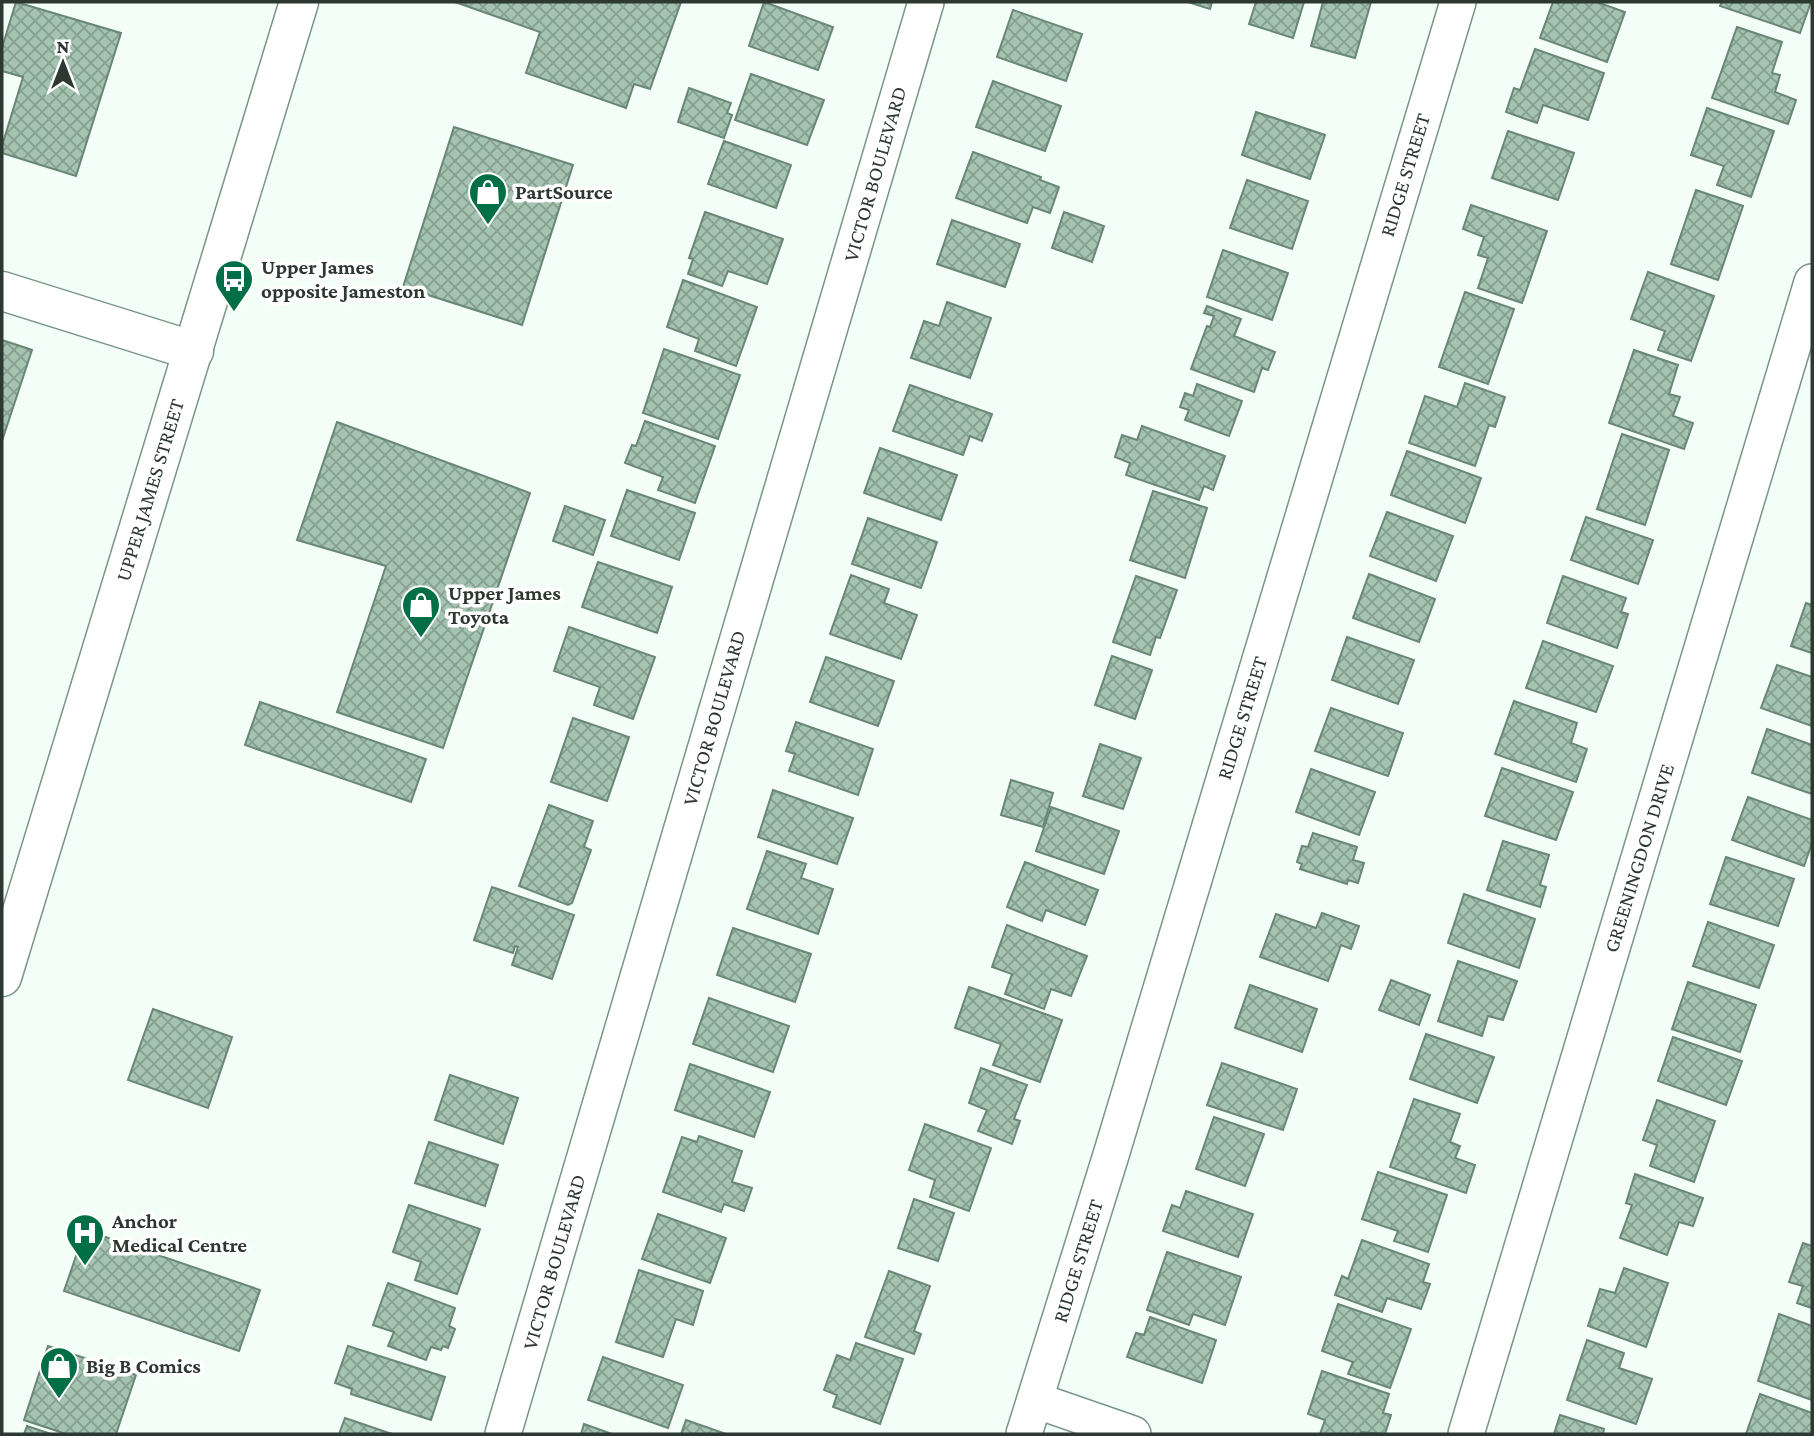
<svg xmlns="http://www.w3.org/2000/svg" width="1814" height="1436" font-family="'Crimson Pro',serif">
  <style>
    .building { fill: url(#building-cross-hatch); stroke: #6a8776; stroke-width: 2 }
    .lines { fill: none; stroke-linecap: round; stroke-linejoin: round }
    .street-casing { stroke: #799685; stroke-width: 38 }
    .secondary-casing { stroke: #799685; stroke-width: 41 }
    .primary-casing { stroke: #799685; stroke-width: 41 }
    .street { stroke: #fff; stroke-width: 35 }
    .secondary { stroke: #fff; stroke-width: 38 }
    .primary { stroke: #fff; stroke-width: 38 }
    .labels { text-anchor: middle; stroke-width: 7; stroke-linejoin: round; paint-order: stroke }
    .street-label { font-size: 21px; fill: #2c3831; stroke: #fff }
    .poi-label { font-size: 21px; font-weight: bold; fill: #2c3831; stroke: #fff; text-anchor: start }
  </style>
  <defs>
    <pattern id="building-cross-hatch" width="8" height="8" patternUnits="userSpaceOnUse" patternTransform="scale(1.75)"><rect width="8" height="8" fill="#a4c3b1"/><path d="M0 0l8 8M0 8l8-8" fill="none" stroke="#869f91"/></pattern>
  </defs>
  <rect width="100%" height="100%" fill="#f2fef7"/>
  <!-- building -->
  <g class="building">
    <polygon points="16,2 121,33 76,176 2,153 2,146 23,77 2,71 2,48"/>
    <polygon points="455,2 681,2 650,89 634,84 626,108 526,73 540,32"/>
    <polygon points="764,2 833,27 818,70 749,46"/>
    <polygon points="1188,2 1212,2 1210,9"/>
    <polygon points="1256,2 1304,2 1293,38 1249,24"/>
    <polygon points="1323,2 1371,2 1355,58 1311,46"/>
    <polygon points="1553,2 1597,2 1625,12 1607,62 1540,38"/>
    <polygon points="1722,2 1811,2 1800,33 1720,6"/>
    <polygon points="1013,10 1082,34 1066,81 997,57"/>
    <polygon points="1737,27 1782,42 1772,73 1780,75 1775,92 1796,100 1788,124 1712,98"/>
    <polygon points="1535,49 1604,73 1588,120 1543,105 1537,123 1506,112 1514,88 1520,90"/>
    <polygon points="751,74 824,100 807,145 735,120"/>
    <polygon points="993,81 1061,106 1045,151 976,127"/>
    <polygon points="689,88 731,103 727,113 732,115 724,138 678,122"/>
    <polygon points="1707,108 1774,131 1751,197 1717,185 1724,166 1691,155"/>
    <polygon points="1256,112 1325,135 1310,179 1242,155"/>
    <polygon points="454,127 573,165 522,325 403,287"/>
    <polygon points="1508,131 1574,153 1558,200 1492,178"/>
    <polygon points="724,141 791,165 776,208 708,184"/>
    <polygon points="973,152 1041,177 1040,180 1059,187 1050,213 1033,207 1027,223 956,198"/>
    <polygon points="1247,180 1308,201 1292,249 1230,228"/>
    <polygon points="1696,190 1743,206 1718,280 1671,264"/>
    <polygon points="1471,205 1547,231 1522,303 1478,288 1488,258 1478,255 1484,237 1463,229"/>
    <polygon points="705,212 783,239 767,284 728,271 722,286 688,274 693,259 689,258"/>
    <polygon points="1064,212 1104,226 1092,262 1052,248"/>
    <polygon points="952,220 1020,244 1005,287 937,264"/>
    <polygon points="1223,250 1288,273 1272,320 1207,297"/>
    <polygon points="1648,272 1714,296 1691,361 1658,350 1665,331 1631,319"/>
    <polygon points="683,280 757,307 736,366 695,351 699,339 667,327"/>
    <polygon points="1465,292 1514,309 1488,384 1439,367"/>
    <polygon points="947,302 991,318 970,378 911,358 924,321 939,326"/>
    <polygon points="1207,306 1241,319 1234,336 1275,352 1268,370 1262,368 1254,392 1191,369 1207,326 1210,327 1214,316 1204,313"/>
    <polygon points="2,340 32,350 2,441"/>
    <polygon points="664,349 740,375 718,439 643,413"/>
    <polygon points="1634,350 1678,365 1669,394 1680,397 1673,416 1693,423 1684,449 1609,423"/>
    <polygon points="1465,383 1505,397 1495,427 1489,425 1475,466 1409,443 1425,396 1457,407"/>
    <polygon points="1197,384 1242,401 1229,436 1185,420 1189,410 1180,407 1185,393 1193,396"/>
    <polygon points="910,385 992,414 982,441 970,436 963,455 893,431"/>
    <polygon points="645,421 715,446 695,503 658,490 663,477 625,463 632,445 636,446"/>
    <polygon points="337,422 530,493 443,748 337,712 386,566 297,540"/>
    <polygon points="1142,426 1225,456 1213,490 1204,486 1199,500 1126,475 1130,463 1115,457 1122,435 1137,440"/>
    <polygon points="1622,434 1669,450 1645,525 1597,509"/>
    <polygon points="880,448 957,475 941,520 864,493"/>
    <polygon points="1407,451 1481,478 1465,523 1391,495"/>
    <polygon points="627,490 695,513 679,560 611,536"/>
    <polygon points="1153,491 1207,508 1185,578 1130,560"/>
    <polygon points="565,506 605,520 593,555 553,541"/>
    <polygon points="1387,512 1453,536 1436,581 1370,556"/>
    <polygon points="1586,517 1653,540 1638,584 1571,560"/>
    <polygon points="868,518 937,542 921,588 852,564"/>
    <polygon points="598,562 672,587 657,633 582,607"/>
    <polygon points="1369,574 1435,599 1419,642 1353,618"/>
    <polygon points="851,575 889,589 884,603 917,615 901,659 830,634"/>
    <polygon points="1136,576 1177,590 1160,638 1156,637 1150,655 1113,642"/>
    <polygon points="1563,576 1626,598 1621,612 1628,614 1617,648 1547,623"/>
    <polygon points="1806,603 1812,605 1812,653 1791,646"/>
    <polygon points="569,627 655,657 633,719 594,705 600,687 554,671"/>
    <polygon points="1347,637 1414,660 1398,704 1332,680"/>
    <polygon points="1543,641 1613,666 1596,712 1526,688"/>
    <polygon points="1112,656 1152,670 1135,719 1095,705"/>
    <polygon points="826,657 894,681 878,726 810,702"/>
    <polygon points="1777,665 1812,677 1812,726 1761,708"/>
    <polygon points="1514,701 1577,723 1571,743 1587,749 1576,782 1495,754"/>
    <polygon points="260,702 426,759 411,802 245,745"/>
    <polygon points="1331,708 1403,733 1388,776 1315,751"/>
    <polygon points="573,718 629,737 607,801 551,782"/>
    <polygon points="796,722 873,749 858,795 789,771 795,754 786,751"/>
    <polygon points="1767,729 1812,745 1812,794 1752,773"/>
    <polygon points="1100,744 1141,758 1123,809 1083,796"/>
    <polygon points="1502,768 1573,792 1556,840 1485,816"/>
    <polygon points="1311,769 1375,792 1359,835 1296,812"/>
    <polygon points="1011,780 1053,793 1043,827 1001,815"/>
    <polygon points="773,790 853,818 837,864 758,837"/>
    <polygon points="1748,797 1812,820 1812,843 1804,866 1732,840"/>
    <polygon points="549,805 593,821 584,847 591,850 572,903 568,905 519,886"/>
    <polygon points="1051,807 1119,831 1104,874 1036,851"/>
    <polygon points="1313,833 1357,847 1353,860 1364,863 1358,883 1348,880 1347,884 1300,869 1302,864 1297,862 1302,846 1308,847"/>
    <polygon points="1503,841 1549,855 1540,885 1546,887 1540,907 1487,890"/>
    <polygon points="767,851 806,864 801,878 833,889 818,934 747,909"/>
    <polygon points="1726,857 1794,879 1778,926 1710,904"/>
    <polygon points="1025,862 1098,890 1085,925 1046,910 1042,921 1007,907"/>
    <polygon points="492,887 574,915 552,979 512,965 518,947 515,946 513,953 474,940"/>
    <polygon points="1464,894 1535,919 1519,968 1448,943"/>
    <polygon points="1322,913 1359,926 1351,949 1341,945 1328,981 1260,957 1276,914 1316,928"/>
    <polygon points="1708,922 1774,945 1759,988 1693,966"/>
    <polygon points="1007,925 1087,956 1071,996 1051,989 1044,1009 1005,994 1012,974 992,967"/>
    <polygon points="733,928 811,954 795,1002 717,975"/>
    <polygon points="1458,961 1517,981 1503,1020 1488,1016 1482,1036 1438,1021"/>
    <polygon points="1391,980 1430,995 1419,1025 1379,1010"/>
    <polygon points="1688,982 1756,1005 1740,1052 1672,1029"/>
    <polygon points="1250,985 1317,1009 1302,1052 1235,1028"/>
    <polygon points="969,987 1062,1020 1040,1082 993,1065 1001,1044 955,1028"/>
    <polygon points="709,998 789,1026 773,1072 693,1044"/>
    <polygon points="153,1009 232,1037 208,1108 128,1080"/>
    <polygon points="1426,1034 1494,1057 1477,1103 1410,1079"/>
    <polygon points="1673,1037 1742,1061 1726,1105 1658,1081"/>
    <polygon points="1222,1063 1297,1089 1283,1130 1207,1105"/>
    <polygon points="690,1064 770,1092 754,1137 675,1110"/>
    <polygon points="981,1068 1027,1085 1014,1119 1020,1121 1012,1144 978,1131 987,1110 969,1103"/>
    <polygon points="450,1075 518,1098 503,1144 435,1120"/>
    <polygon points="1414,1099 1460,1114 1450,1142 1460,1146 1455,1158 1475,1165 1466,1193 1390,1167"/>
    <polygon points="1657,1100 1715,1121 1694,1182 1650,1166 1657,1145 1643,1140"/>
    <polygon points="1214,1117 1264,1134 1245,1186 1196,1169"/>
    <polygon points="925,1124 991,1148 969,1211 930,1197 935,1180 909,1170"/>
    <polygon points="699,1136 742,1151 732,1182 752,1188 744,1211 724,1204 721,1212 663,1192 682,1137 697,1142"/>
    <polygon points="429,1142 498,1165 485,1206 415,1183"/>
    <polygon points="1378,1172 1447,1195 1428,1252 1394,1241 1398,1231 1362,1219"/>
    <polygon points="1635,1174 1703,1198 1693,1226 1679,1222 1667,1255 1620,1238 1632,1205 1626,1203"/>
    <polygon points="1186,1191 1253,1214 1238,1257 1163,1231 1172,1205 1180,1208"/>
    <polygon points="914,1199 954,1213 938,1261 898,1248"/>
    <polygon points="409,1205 480,1229 457,1294 415,1280 421,1262 393,1252"/>
    <polygon points="658,1214 726,1238 710,1283 642,1259"/>
    <polygon points="85,1230 260,1290 239,1351 64,1291"/>
    <polygon points="1362,1240 1429,1264 1423,1282 1430,1284 1421,1309 1387,1298 1382,1312 1335,1295 1342,1276 1348,1279"/>
    <polygon points="1803,1243 1812,1246 1812,1308 1797,1303 1803,1286 1789,1282"/>
    <polygon points="1167,1252 1241,1277 1225,1325 1193,1314 1189,1325 1147,1310"/>
    <polygon points="1624,1268 1668,1283 1646,1347 1588,1326 1600,1289 1615,1293"/>
    <polygon points="639,1270 703,1291 693,1325 676,1319 663,1357 616,1342"/>
    <polygon points="889,1271 930,1286 914,1331 921,1334 914,1354 865,1337"/>
    <polygon points="388,1283 455,1308 449,1326 455,1329 448,1348 443,1346 441,1350 431,1347 426,1360 388,1346 394,1332 373,1325"/>
    <polygon points="1338,1304 1411,1329 1390,1388 1348,1374 1353,1362 1322,1351"/>
    <polygon points="1779,1314 1812,1326 1812,1400 1758,1381"/>
    <polygon points="1150,1317 1216,1340 1202,1383 1127,1357 1136,1333 1144,1335"/>
    <polygon points="1587,1340 1624,1353 1619,1368 1652,1379 1636,1424 1567,1400"/>
    <polygon points="856,1343 903,1359 880,1424 833,1407 837,1395 824,1390 837,1355 850,1360"/>
    <polygon points="48,1346 136,1375 116,1434 66,1434 24,1420"/>
    <polygon points="348,1346 445,1377 431,1420 351,1394 352,1389 335,1383"/>
    <polygon points="603,1357 683,1385 668,1428 588,1400"/>
    <polygon points="1322,1371 1389,1394 1383,1413 1391,1415 1385,1434 1361,1432 1360,1434 1320,1434 1325,1420 1308,1414"/>
    <polygon points="1760,1394 1812,1413 1812,1434 1746,1434"/>
    <polygon points="1560,1415 1604,1429 1603,1434 1554,1434"/>
    <polygon points="345,1418 392,1434 339,1434"/>
    <polygon points="686,1420 726,1434 681,1434"/>
    <polygon points="584,1424 612,1434 581,1434"/>
    <polygon points="27,1426 51,1434 24,1434"/>
  </g>
  <g class="lines">
    <defs>
      <g id="street">
        <polyline points="1035,1400 1133,1434"/>
        <polyline points="503,1434 926,2"/>
        <polyline points="1024,1434 1111,1155 1458,2"/>
        <polyline points="1466,1434 1812,282"/>
      </g>
      <polyline id="secondary" points="2,291 194,351"/>
      <polyline id="primary" points="2,977 299,2"/>
    </defs>
    <!-- street casing -->
    <use href="#street" class="street-casing"/>
    <!-- secondary casing -->
    <use href="#secondary" class="secondary-casing"/>
    <!-- primary casing -->
    <use href="#primary" class="primary-casing"/>
    <!-- street -->
    <use href="#street" class="street"/>
    <!-- secondary -->
    <use href="#secondary" class="secondary"/>
    <!-- primary -->
    <use href="#primary" class="primary"/>
  </g>
  <!-- icons -->
  <defs>
    <symbol id="shop-pin" viewBox="-11 -11 22 30"><path d="M0 17L-7.5 6A9.5 9.5 0 1 1 7.5 6Z" fill="#006e46" stroke="#fff"/><path d="M-5-2.5h2.3a2.7 3.5 0 0 1 5.4 0H5L5.5 6h-11ZM-1.5-2.5h3a1.5 2.3 0 0 0-3 0Z" fill="#fff"/></symbol>
    <symbol id="bus-pin" viewBox="-11 -11 22 30"><path d="M0 17L-7.5 6A9.5 9.5 0 1 1 7.5 6Z" fill="#006e46" stroke="#fff"/><path d="M-5-6H5V4H4V6H2V4H-2V6H-4V4H-5ZM-3.5-4V0h7V-4ZM-3.5 1.2v1.5H-2V1.2ZM2 1.2v1.5H3.5V1.2Z" fill="#fff"/></symbol>
    <symbol id="hospital-pin" viewBox="-11 -11 22 30"><path d="M0 17L-7.5 6A9.5 9.5 0 1 1 7.5 6Z" fill="#006e46" stroke="#fff"/><path d="M-5-5h3v3.5h4V-5h3V5h-3V1.5h-4V5h-3Z" fill="#fff"/></symbol>
  </defs>
  <g fill-rule="evenodd">
    <use href="#shop-pin" x="466" y="170" width="44" height="60"/>
    <use href="#bus-pin" x="212" y="257" width="44" height="60"/>
    <use href="#shop-pin" x="399" y="583" width="44" height="60"/>
    <use href="#hospital-pin" x="63" y="1211" width="44" height="60"/>
    <use href="#shop-pin" x="37" y="1344" width="44" height="60"/>
  </g>
  <g class="labels">
    <!-- street labels -->
    <g class="street-label">
      <text transform="translate(875 174) rotate(-74)" y="7">VICTOR BOULEVARD</text>
      <text transform="translate(1405 175) rotate(-73)" y="7">RIDGE STREET</text>
      <text transform="translate(150 490) rotate(-73)" y="7">UPPER JAMES STREET</text>
      <text transform="translate(714 718) rotate(-74)" y="7">VICTOR BOULEVARD</text>
      <text transform="translate(1242 718) rotate(-73)" y="7">RIDGE STREET</text>
      <text transform="translate(1639 858) rotate(-73)" y="7">GREENINGDON DRIVE</text>
      <text transform="translate(1078 1261) rotate(-73)" y="7">RIDGE STREET</text>
      <text transform="translate(554 1262) rotate(-74)" y="7">VICTOR BOULEVARD</text>
    </g>
    <!-- poi labels -->
    <g class="poi-label">
      <text x="515" y="199">PartSource</text>
      <text x="261" y="274">Upper James<tspan x="261" dy="24">opposite Jameston</tspan></text>
      <text x="448" y="600">Upper James<tspan x="448" dy="24">Toyota</tspan></text>
      <text x="112" y="1228">Anchor<tspan x="112" dy="24">Medical Centre</tspan></text>
      <text x="86" y="1373">Big B Comics</text>
    </g>
  </g>
  <!-- border -->
  <rect width="1814" height="1436" fill="none" stroke="#2c3831" stroke-width="7"/>
  <!-- north arrow -->
  <g transform="translate(63 63)" stroke="#ffffff" stroke-width="5" paint-order="stroke">
  <path d="M0-5L12 26L0 18L-12 26Z" fill="#2c3831"/>
  <text y="-10" font-size="19" font-weight="bold" text-anchor="middle" fill="#2c3831">N</text>
  </g>
</svg>
